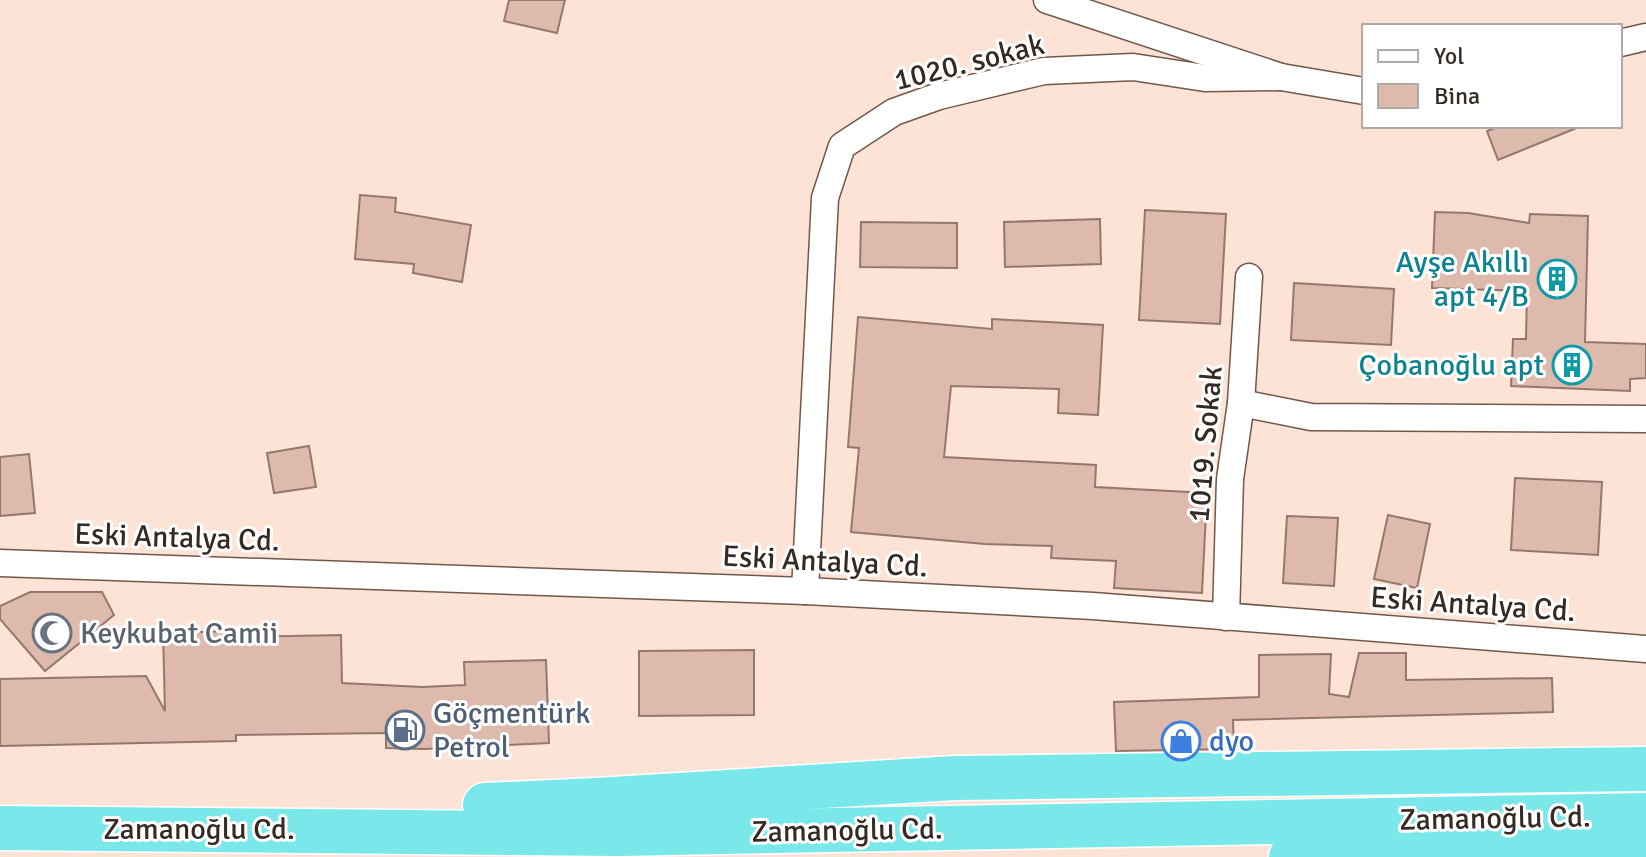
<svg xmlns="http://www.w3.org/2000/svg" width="1646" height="857" font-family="Signika,sans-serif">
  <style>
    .building { fill: #debaad; stroke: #95776d; stroke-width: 2 }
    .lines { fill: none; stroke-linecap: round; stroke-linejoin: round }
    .minor-casing { stroke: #72584a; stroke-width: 29 }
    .trunk-casing { stroke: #fff; stroke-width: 47 }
    .minor { stroke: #fff; stroke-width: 26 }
    .trunk { stroke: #7ae8ea; stroke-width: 44 }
    .labels { text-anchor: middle; stroke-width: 6; stroke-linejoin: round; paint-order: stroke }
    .street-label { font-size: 30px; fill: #352a24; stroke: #fff }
    .culture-label { font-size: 30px; fill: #0d838f; stroke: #fff; text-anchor: end }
    .worship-label { font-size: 30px; fill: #5b616d; stroke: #fff; text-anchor: start }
    .service-label { font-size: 30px; fill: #4e5e75; stroke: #fff; text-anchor: start }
    .shop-label { font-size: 30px; fill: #366cbe; stroke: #fff; text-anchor: start }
  </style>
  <rect width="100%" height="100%" fill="#fce3d6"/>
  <!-- building -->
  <g class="building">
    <polygon points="509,0 565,0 557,33 504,21"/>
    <polygon points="1500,126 1579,126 1579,127 1498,160 1487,131"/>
    <polygon points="360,195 396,198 395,212 471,225 462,282 413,273 414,264 355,259"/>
    <polygon points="1145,210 1226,214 1220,324 1139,320"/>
    <polygon points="1435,212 1468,213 1529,223 1530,214 1588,216 1585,342 1646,344 1646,378 1630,379 1630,391 1511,386 1513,339 1526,339 1527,291 1432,288"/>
    <polygon points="1100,219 1101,264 1005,267 1004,222"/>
    <polygon points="861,222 957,223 957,268 860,267"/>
    <polygon points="1294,283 1394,289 1391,345 1291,340"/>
    <polygon points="858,317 992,329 992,319 1103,325 1098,415 1058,413 1059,389 951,386 944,457 1096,465 1095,487 1207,493 1202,593 1114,588 1116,561 1051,558 1052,546 985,544 851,532 859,448 848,447"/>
    <polygon points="309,446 316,487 274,493 267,453"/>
    <polygon points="29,454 35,513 0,516 0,457"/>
    <polygon points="1515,478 1602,482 1598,555 1511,550"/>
    <polygon points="1388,515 1430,524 1417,588 1374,579"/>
    <polygon points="1287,516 1338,518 1334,586 1283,583"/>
    <polygon points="30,592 102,592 114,615 45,671 0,619 0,606"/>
    <polygon points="234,631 234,637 341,635 342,683 422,687 465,685 464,662 546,660 549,743 425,749 386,748 386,733 236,735 236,741 0,746 0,679 146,676 165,711 163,633"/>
    <polygon points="754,650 754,715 639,716 639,651"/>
    <polygon points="1359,653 1406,653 1406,680 1552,678 1553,712 1233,720 1234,749 1116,751 1114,702 1259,697 1259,655 1331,654 1329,694 1349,697"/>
  </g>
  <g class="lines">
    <defs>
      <g id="minor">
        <polyline points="1047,0 1281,77 1364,91"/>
        <polyline points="1620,43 1646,37"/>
        <polyline points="1241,403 1311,417 1646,419"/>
        <polyline points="0,563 805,591 1093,606 1646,649"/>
        <polyline points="805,591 825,198 842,146 894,112 939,96 1044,71 1133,67 1205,78 1281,77"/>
        <polyline points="1226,617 1230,479 1241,403 1249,277"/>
      </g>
      <g id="trunk">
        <polyline points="485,805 596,800 955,778 1646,769"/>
        <polyline points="0,828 620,834 1646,815"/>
        <polyline points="1291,857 1646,854"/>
      </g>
    </defs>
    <!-- minor casing -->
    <use href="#minor" class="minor-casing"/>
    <!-- trunk casing -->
    <use href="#trunk" class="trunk-casing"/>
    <!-- minor -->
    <use href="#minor" class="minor"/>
    <!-- trunk -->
    <use href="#trunk" class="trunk"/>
  </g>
  <!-- icons -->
  <defs>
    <symbol id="building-ring" viewBox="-11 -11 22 22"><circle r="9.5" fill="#fff" stroke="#0f9aa8" stroke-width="1.5"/><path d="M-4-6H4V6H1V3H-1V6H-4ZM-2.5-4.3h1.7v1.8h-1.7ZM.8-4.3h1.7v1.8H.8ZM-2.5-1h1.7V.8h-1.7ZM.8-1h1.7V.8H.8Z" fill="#0f9aa8"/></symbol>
    <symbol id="mosque-ring" viewBox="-11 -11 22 22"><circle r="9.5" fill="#fff" stroke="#6b7280" stroke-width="1.5"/><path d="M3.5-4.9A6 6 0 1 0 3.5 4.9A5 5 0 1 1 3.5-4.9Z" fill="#6b7280"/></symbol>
    <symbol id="fuel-ring" viewBox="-11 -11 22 22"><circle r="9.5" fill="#fff" stroke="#5c6f8a" stroke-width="1.5"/><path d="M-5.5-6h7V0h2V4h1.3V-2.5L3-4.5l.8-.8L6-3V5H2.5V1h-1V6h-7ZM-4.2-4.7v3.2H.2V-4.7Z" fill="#5c6f8a"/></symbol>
    <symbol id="shop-ring" viewBox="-11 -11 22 22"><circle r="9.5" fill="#fff" stroke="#3f7fe0" stroke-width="1.5"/><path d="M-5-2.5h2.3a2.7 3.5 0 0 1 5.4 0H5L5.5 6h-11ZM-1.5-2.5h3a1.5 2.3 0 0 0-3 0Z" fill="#3f7fe0"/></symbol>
  </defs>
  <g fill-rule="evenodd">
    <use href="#building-ring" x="1535" y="257" width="44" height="44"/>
    <use href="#building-ring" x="1550" y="343" width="44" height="44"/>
    <use href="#mosque-ring" x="30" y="611" width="44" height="44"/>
    <use href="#fuel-ring" x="383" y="708" width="44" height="44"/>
    <use href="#shop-ring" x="1159" y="719" width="44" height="44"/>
  </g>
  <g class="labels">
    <!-- street labels -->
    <g class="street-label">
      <text transform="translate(969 62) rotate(-14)" y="10">1020. sokak</text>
      <text transform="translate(1205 444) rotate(-85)" y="10">1019. Sokak</text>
      <text transform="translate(177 537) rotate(2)" y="10">Eski Antalya Cd.</text>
      <text transform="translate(825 561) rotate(3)" y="10">Eski Antalya Cd.</text>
      <text transform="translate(1473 604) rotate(4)" y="10">Eski Antalya Cd.</text>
      <text transform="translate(1495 818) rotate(-1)" y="10">Zamanoğlu Cd.</text>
      <text x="199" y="839">Zamanoğlu Cd.</text>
      <text transform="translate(847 830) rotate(-1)" y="10">Zamanoğlu Cd.</text>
    </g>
    <!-- culture labels -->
    <g class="culture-label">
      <text x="1529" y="272">Ayşe Akıllı<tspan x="1529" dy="34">apt 4/B</tspan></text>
      <text x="1544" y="375">Çobanoğlu apt</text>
    </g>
    <!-- worship labels -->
    <g class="worship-label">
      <text x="80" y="643">Keykubat Camii</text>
    </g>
    <!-- service labels -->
    <g class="service-label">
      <text x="433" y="723">Göçmentürk<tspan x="433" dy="34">Petrol</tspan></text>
    </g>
    <!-- shop labels -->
    <g class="shop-label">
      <text x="1209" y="751">dyo</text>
    </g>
  </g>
  <!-- legend -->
  <rect x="1362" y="24" width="260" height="104" fill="#ffffff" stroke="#aeaaa7" stroke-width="2"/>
  <rect x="1378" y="50" width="40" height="12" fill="#ffffff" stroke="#aeaaa7" stroke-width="2"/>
  <text x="1434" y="64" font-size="24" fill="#352a24">Yol</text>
  <rect x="1378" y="84" width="40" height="24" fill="#debaad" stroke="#aeaaa7" stroke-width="2"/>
  <text x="1434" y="104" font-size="24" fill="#352a24">Bina</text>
</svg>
